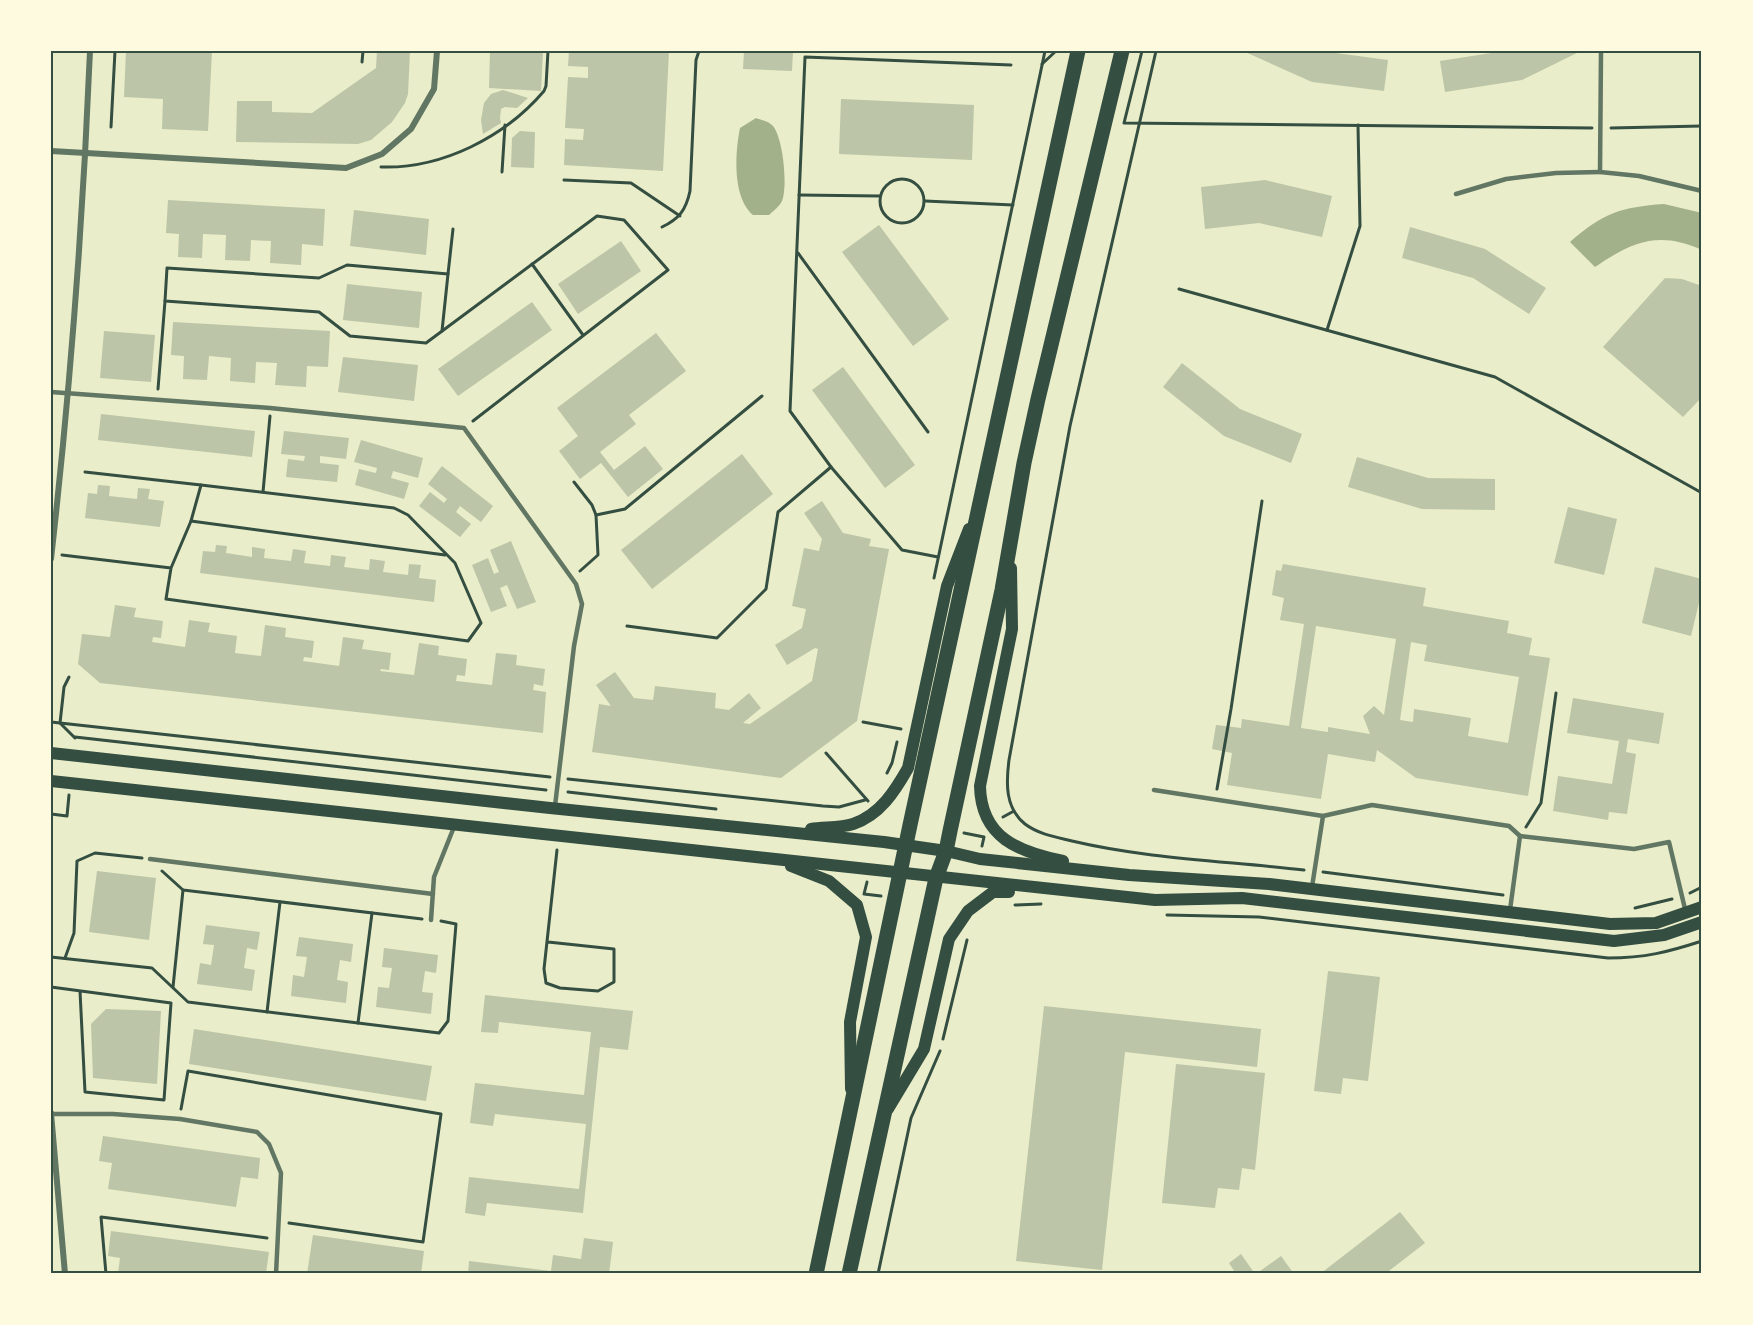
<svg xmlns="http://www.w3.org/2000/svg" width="1753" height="1325" font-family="'Varela Round',sans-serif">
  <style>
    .water { fill: #a3b18a }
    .building { fill: #bcc5a7; fill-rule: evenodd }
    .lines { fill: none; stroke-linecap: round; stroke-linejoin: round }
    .path { stroke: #344e41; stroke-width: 3 }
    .service { stroke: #617663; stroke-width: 4.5 }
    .minor { stroke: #617663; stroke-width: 6 }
    .secondary { stroke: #344e41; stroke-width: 12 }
    .primary { stroke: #344e41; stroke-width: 15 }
    .neatline { fill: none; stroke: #344e41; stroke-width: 2 }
  </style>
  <rect width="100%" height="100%" fill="#e9edc9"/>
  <!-- water -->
  <g class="water">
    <path d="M 756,118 C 761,120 769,121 773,126 C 783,138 788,186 782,201 C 780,206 773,211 769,215 L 753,215 C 732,197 735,153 740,128 Z"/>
    <path d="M 1664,204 L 1702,213 L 1702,250 C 1658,230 1632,242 1595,267 L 1570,242 C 1603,213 1621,207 1664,204 Z"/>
  </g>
  <!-- building -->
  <g class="building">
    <polygon points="126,51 212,51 208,131 162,129 163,99 124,97"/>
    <polygon points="377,51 410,51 408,94 405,103 392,122 371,140 358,144 236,142 237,101 272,101 272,112 312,113 376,68"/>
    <polygon points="490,51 543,51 541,91 489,88"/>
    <polygon points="569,51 669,51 663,171 564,165 565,139 583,140 584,129 565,128 568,77 588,78 588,67 568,66"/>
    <polygon points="744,51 793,51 792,71 743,69"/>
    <polygon points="1243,51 1321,51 1388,60 1384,91 1312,82"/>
    <polygon points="1504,51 1581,51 1522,80 1445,92 1440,61"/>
    <polygon points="503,90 528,98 517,108 505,107 501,109 500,118 501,123 483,134 481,120 484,103 491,94"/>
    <polygon points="841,99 974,105 972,160 839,154"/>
    <polygon points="520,131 535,132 534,168 511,167 512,138"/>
    <polygon points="1265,180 1332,196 1322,237 1259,223 1205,229 1201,187"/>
    <polygon points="168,200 325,209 323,246 302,244 301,265 270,263 271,241 251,240 250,261 225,260 226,235 203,234 202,258 178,257 179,234 166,233"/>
    <polygon points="354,210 429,219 426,255 350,246"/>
    <polygon points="879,225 949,319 913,346 842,252"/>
    <polygon points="1410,227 1485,249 1546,288 1529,314 1473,278 1402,258"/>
    <polygon points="621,241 641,271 578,314 558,284"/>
    <polygon points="1665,278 1682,279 1702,286 1702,399 1701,398 1683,417 1603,347"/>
    <polygon points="347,284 422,292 419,328 343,320"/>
    <polygon points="532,302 552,330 458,396 438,369"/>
    <polygon points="173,322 330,331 328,367 307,366 306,387 275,385 277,363 256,362 255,383 230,381 231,358 209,356 207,380 183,379 184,356 171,355"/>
    <polygon points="104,331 155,335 151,382 100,378"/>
    <polygon points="656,333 686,371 629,415 636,424 600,452 614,470 645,446 663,469 628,497 601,463 580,479 559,451 578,436 557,408"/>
    <polygon points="343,357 418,365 414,401 338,392"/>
    <polygon points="1182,363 1240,409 1302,434 1291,463 1224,436 1163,387"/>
    <polygon points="843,367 915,465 885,488 812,390"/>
    <polygon points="101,414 255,431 252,457 98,440"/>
    <polygon points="284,431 349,438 346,459 320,456 320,463 339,465 337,482 286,477 288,459 304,461 305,456 281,454"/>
    <polygon points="361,440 423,458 418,478 393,471 391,478 409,483 404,499 355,485 359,469 376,473 377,468 354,462"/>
    <polygon points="742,454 773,494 652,589 621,550"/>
    <polygon points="1357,457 1428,478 1495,479 1495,510 1422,509 1348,487"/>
    <polygon points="442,466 493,506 481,522 460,506 456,512 471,524 460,537 419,506 430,492 444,503 447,499 428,484"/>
    <polygon points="98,485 110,486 109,496 137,499 138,488 150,489 148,499 164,501 160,527 85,518 88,493 97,494"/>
    <polygon points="822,501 843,533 871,539 869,546 889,549 857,721 781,778 592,752 599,704 611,706 596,685 615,672 634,698 653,700 655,686 716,693 715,708 729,710 749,693 761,708 743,723 750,724 812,681 818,649 815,648 787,665 775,645 802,628 806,609 792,606 804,548 819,551 822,539 804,513"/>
    <polygon points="1568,507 1617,519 1604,575 1554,563"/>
    <polygon points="511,541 536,602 517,609 507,585 500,588 507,606 491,612 472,565 488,558 494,574 499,572 490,550"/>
    <polygon points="216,545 227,546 226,553 252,557 252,547 265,549 264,558 291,561 293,549 306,551 304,563 330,566 331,555 346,557 344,567 369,570 370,559 385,561 383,572 408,575 409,564 421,565 419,578 436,580 434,602 200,573 203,551 215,552"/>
    <path d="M 1283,564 L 1426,588 L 1423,606 L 1509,621 L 1507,633 L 1532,638 L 1529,655 L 1550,658 L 1528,796 L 1416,778 L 1377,750 L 1375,762 L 1328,754 L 1321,799 L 1227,785 L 1232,753 L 1212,749 L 1216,725 L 1241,728 L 1242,719 L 1289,726 L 1304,624 L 1280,620 L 1284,598 L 1272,595 L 1276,570 L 1281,571 ZM 1316,626 L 1396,639 L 1384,715 L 1374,706 L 1363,716 L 1370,734 L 1328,727 L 1328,732 L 1301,728 ZM 1411,642 L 1427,645 L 1424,661 L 1519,677 L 1508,743 L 1468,736 L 1471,718 L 1414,709 L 1413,722 L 1400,720 Z"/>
    <polygon points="1655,567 1702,579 1702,590 1691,636 1642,623"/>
    <polygon points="115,605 136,608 134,617 163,621 161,638 153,637 152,642 185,647 189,620 210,623 208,632 237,636 235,653 261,656 265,625 286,628 285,637 314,641 312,658 304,657 303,661 339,666 343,637 364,640 362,649 391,653 389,670 381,669 380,671 414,675 419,643 439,646 438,655 467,659 465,676 457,675 456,681 492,685 496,653 517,655 516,665 545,669 543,686 534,684 533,690 546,692 543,733 100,683 78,664 82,634 110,637"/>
    <polygon points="1573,698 1664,713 1659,744 1628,739 1626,752 1636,754 1627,814 1609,812 1608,820 1553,811 1558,776 1612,784 1619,741 1567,733"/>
    <polygon points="97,871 156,878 149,940 89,932"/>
    <polygon points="206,925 260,932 257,950 247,948 244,968 255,970 252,991 197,984 200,963 211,965 214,945 203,944"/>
    <polygon points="299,937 353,944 351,962 340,960 337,980 348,982 346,1003 291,996 293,975 304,977 307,957 296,956"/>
    <polygon points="384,948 438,955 436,973 425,971 422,992 433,993 431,1014 376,1007 378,987 389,988 392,968 382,967"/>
    <polygon points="1328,971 1380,977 1368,1081 1343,1078 1341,1094 1314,1091"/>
    <polygon points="485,995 633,1011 628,1050 600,1047 583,1213 487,1203 485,1216 465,1213 469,1177 579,1189 586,1124 495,1114 493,1126 470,1123 475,1083 584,1095 591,1032 499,1022 498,1033 481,1032"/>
    <polygon points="1044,1006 1261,1029 1257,1067 1125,1052 1102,1270 1016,1261"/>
    <polygon points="106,1009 161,1011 157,1084 93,1078 91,1024"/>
    <polygon points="194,1029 432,1066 426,1101 189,1064"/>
    <polygon points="1176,1064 1265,1073 1255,1170 1242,1168 1239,1190 1218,1188 1215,1208 1162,1203"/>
    <polygon points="103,1136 260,1158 258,1179 241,1177 236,1207 108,1189 112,1163 99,1161"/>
    <polygon points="1400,1212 1425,1243 1385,1274 1320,1274"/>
    <polygon points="111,1231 269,1252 266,1273 249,1271 249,1274 118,1274 120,1258 108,1256"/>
    <polygon points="313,1235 424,1251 421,1274 307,1274"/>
    <polygon points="584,1238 613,1242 609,1274 468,1274 469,1261 551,1271 553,1255 581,1259"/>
    <polygon points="1241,1254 1255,1274 1236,1274 1229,1263"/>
    <polygon points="1281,1256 1294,1274 1256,1274"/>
  </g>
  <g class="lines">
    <!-- path -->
    <g class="path">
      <polyline points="1142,51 1124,123 1592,128"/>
      <path d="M 1156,51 L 1070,426 L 1009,760 C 1006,783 1005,808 1025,824 C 1038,834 1056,837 1072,841 C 1148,859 1227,861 1304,870"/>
      <polyline points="362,62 363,51"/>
      <polyline points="1042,64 1056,51"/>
      <polyline points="111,127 115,51"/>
      <polyline points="1611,128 1702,126"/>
      <path d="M 381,167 C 442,169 505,137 544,91 L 546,86 L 548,51"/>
      <polyline points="502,172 505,125"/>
      <circle cx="902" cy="201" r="22"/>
      <polyline points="564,180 631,183 680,216"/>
      <polyline points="799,195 880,196"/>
      <polyline points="925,201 1013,205"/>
      <path d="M 662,227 C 679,219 686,210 690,191 L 696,60 L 699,51"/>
      <polyline points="453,229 448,274 347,265 319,278 167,268 165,301 319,312 350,336 426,343 597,216 624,220 668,270 473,421"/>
      <polyline points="798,253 928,432"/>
      <polyline points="532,264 583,335"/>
      <polyline points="1179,289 1495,377 1702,493"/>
      <polyline points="1327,330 1360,226 1358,125"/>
      <polyline points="442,331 448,274"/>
      <polyline points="158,389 165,301"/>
      <polyline points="831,467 790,411 805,57 1011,65"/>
      <polyline points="85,472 201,485"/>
      <polyline points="574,482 592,505 596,515 598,555 580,571"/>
      <polyline points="263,492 270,416"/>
      <polyline points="596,515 625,509 762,396"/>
      <polyline points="191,521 445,555"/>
      <polyline points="62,555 171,568 166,599 468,641 481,623 455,563 408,515 394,508 201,485 191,521 171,568"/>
      <polyline points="934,578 1045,51"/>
      <polyline points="627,626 717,638 766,589 778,512 831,467 902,550 938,557"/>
      <polyline points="69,677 64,687 60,723 550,777"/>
      <polyline points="51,722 60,723 75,738"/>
      <polyline points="863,722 901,729"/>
      <polyline points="75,737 546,790"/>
      <polyline points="826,753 868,801"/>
      <polyline points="887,773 892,763 897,742"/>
      <polyline points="568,779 823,806 839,807 865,800"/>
      <polyline points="1217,789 1231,709 1262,501"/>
      <polyline points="568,792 716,809"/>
      <polyline points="51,814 67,816 69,795"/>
      <polyline points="1003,817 1014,811"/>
      <polyline points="1526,827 1541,803 1556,693"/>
      <polyline points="964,833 984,837 982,846"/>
      <polyline points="162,871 183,890 422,919"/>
      <polyline points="1323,872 1503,895"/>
      <polyline points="867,882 864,894 881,896"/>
      <polyline points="1690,893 1702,887"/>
      <polyline points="1015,905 1041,904"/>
      <polyline points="1635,908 1672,899"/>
      <path d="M 1167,915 L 1259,917 L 1608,958 C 1645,958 1668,952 1702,941"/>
      <polyline points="548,942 614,949 614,982 598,991 560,988 546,983 544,969 557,850"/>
      <polyline points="51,957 152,968 188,1002 439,1033 448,1021 456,924 441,921"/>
      <polyline points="65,958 74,933 77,861 95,853 142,858"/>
      <polyline points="51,987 171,1003 164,1100 85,1092 80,991"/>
      <polyline points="173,987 183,890"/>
      <polyline points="267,1012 280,902"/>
      <polyline points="358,1023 372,913"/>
      <polyline points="943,1039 967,940"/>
      <polyline points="181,1109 188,1071 441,1114 423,1242 289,1223"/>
      <polyline points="106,1274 101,1217 267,1238"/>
      <polyline points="878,1274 911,1118 940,1051"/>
    </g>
    <!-- service -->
    <g class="service">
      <polyline points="1601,51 1600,172 1639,176 1702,191"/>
      <polyline points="1456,194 1506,179 1556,173 1600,172"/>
      <polyline points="51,392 270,408 464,428 576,584 582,604 574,646 555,806"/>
      <polyline points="1154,790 1323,816 1312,887"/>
      <polyline points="1323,816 1372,805 1509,826 1520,836 1510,910"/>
      <polyline points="1520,836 1634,849 1669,842 1686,913"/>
      <polyline points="150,859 433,894"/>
      <polyline points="431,920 434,877 454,827"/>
      <polyline points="51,1114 113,1114 180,1119 257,1132 269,1144 281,1173 276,1274"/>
    </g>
    <!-- minor -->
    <g class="minor">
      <polyline points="51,151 346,168 382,154 411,129 434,89 437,51"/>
      <path d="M 51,559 C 70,391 83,221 90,51"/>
      <polyline points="51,1113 65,1274"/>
    </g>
    <!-- secondary -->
    <g class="secondary">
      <path d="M 1011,568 L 1012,629 L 980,786 C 981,838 1019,852 1063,861"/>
      <polyline points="51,753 550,808 884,842 946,851 980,859 1129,875 1269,884 1610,924 1656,923 1702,907"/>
      <polyline points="51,781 1155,900 1242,898 1614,941 1664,935 1702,922"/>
      <path d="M 811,829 C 824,827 841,828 853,824 C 880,815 895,791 908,768 L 947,586 L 969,529"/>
      <polyline points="791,866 829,881 857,905 866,937 850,1022 851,1089"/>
      <polyline points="888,1109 924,1049 949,939 968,911 993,892 1009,892"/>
    </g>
    <!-- primary -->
    <g class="primary">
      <polyline points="816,1274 910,825 1078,51"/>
      <polyline points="849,1274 936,878 946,851 950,831 1002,590 1024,463 1038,399 1122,51"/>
    </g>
  </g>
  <!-- border -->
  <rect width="1753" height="1325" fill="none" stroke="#fefae0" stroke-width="105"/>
  <rect x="52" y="52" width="1648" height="1220" class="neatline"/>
</svg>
